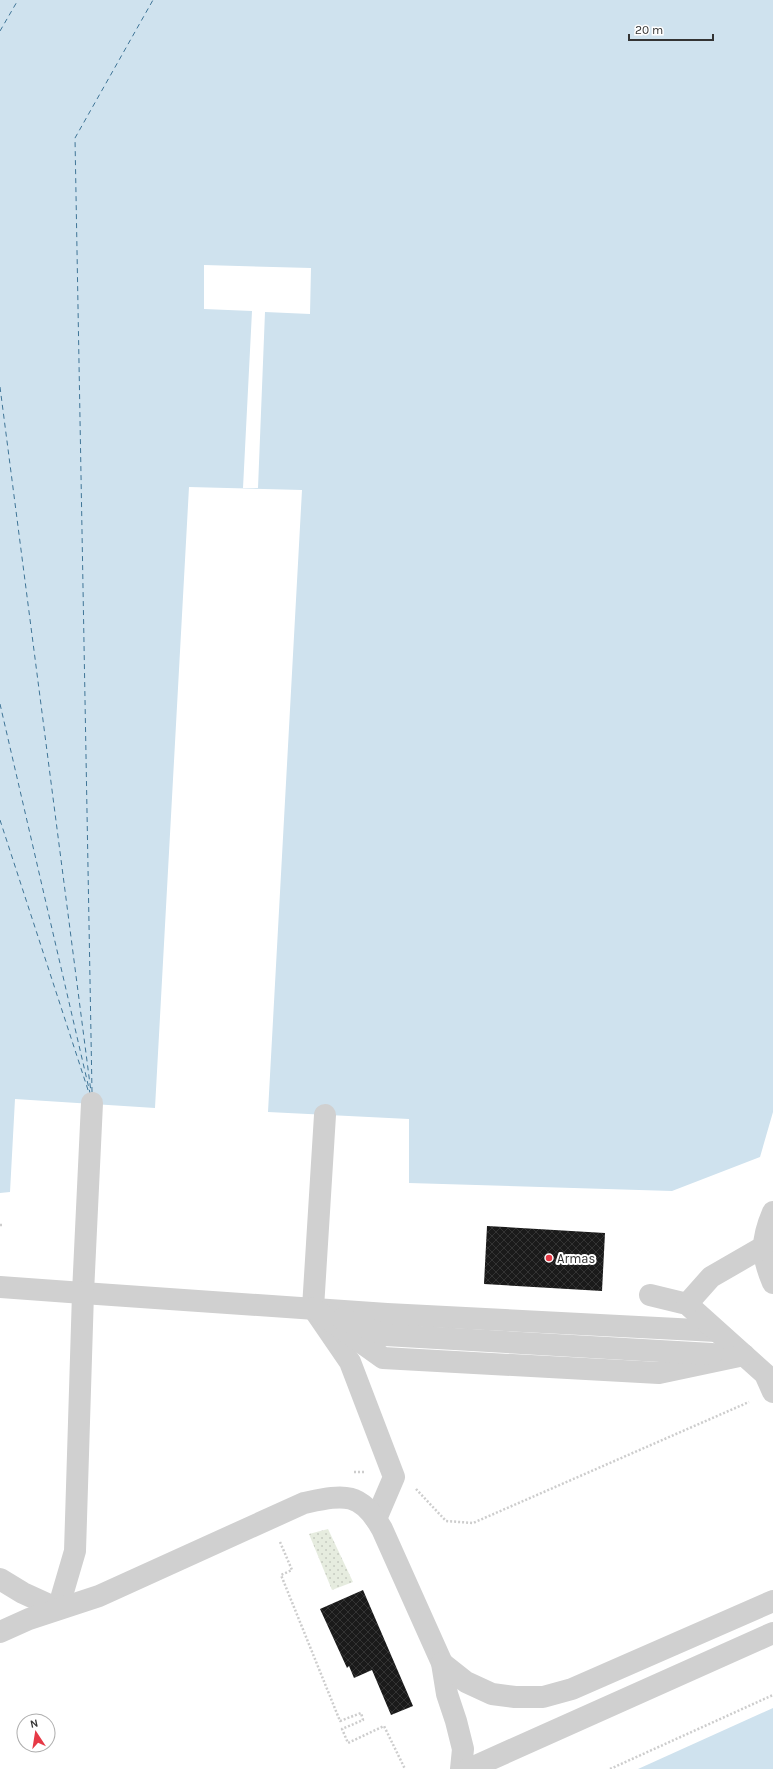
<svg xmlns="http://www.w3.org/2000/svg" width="773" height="1769" font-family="Karla,sans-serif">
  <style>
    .grass { fill: url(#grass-dots) }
    .water { fill: #cfe2ee }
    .pier { fill: #fff }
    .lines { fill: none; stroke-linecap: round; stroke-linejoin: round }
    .ferry { stroke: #3f7597; stroke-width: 1; stroke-dasharray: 5 4; stroke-linecap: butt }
    .building { fill: url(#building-cross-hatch) }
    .path { stroke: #cdcdcd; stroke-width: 2.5; stroke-dasharray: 2 2; stroke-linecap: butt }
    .minor { stroke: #d0d0d0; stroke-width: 22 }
    .poi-dot { fill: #e63946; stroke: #fff; stroke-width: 1.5 }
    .labels { text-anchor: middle; stroke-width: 4; stroke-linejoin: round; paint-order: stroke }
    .poi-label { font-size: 13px; fill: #333; stroke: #fff; text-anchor: start }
  </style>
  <defs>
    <pattern id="grass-dots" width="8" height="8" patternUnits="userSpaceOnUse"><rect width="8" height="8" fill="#e6ecdf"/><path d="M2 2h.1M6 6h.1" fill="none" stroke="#c6cbc0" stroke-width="1.8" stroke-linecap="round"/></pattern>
    <pattern id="building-cross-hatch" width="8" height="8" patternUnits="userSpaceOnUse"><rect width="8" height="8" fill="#1a1a1a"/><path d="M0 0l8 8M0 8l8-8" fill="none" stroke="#333"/></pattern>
  </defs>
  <rect width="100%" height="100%" fill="#fff"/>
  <!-- grass -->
  <polygon class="grass" points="328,1529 353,1582 332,1590 309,1534"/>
  <!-- water -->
  <g class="water">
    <polygon points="0,0 773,0 773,1112 760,1157 672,1191 409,1183 409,1119 268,1112 302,490 189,487 155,1108 15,1099 10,1192 0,1193"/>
    <polygon points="773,1708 773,1769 638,1769"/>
  </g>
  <!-- pier -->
  <polygon class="pier" points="204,265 311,268 310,314 265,312 258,488 243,488 252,311 204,309"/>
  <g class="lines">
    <!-- ferry -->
    <g class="ferry">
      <polyline points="0,31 18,0"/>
      <polyline points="0,387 91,1092"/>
      <polyline points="0,704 90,1093"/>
      <polyline points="0,820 89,1093"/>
      <polyline points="92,1092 75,138 153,0"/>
    </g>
  </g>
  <!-- building -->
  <g class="building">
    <polygon points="487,1226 605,1233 602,1291 484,1284"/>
    <polygon points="363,1590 413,1706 391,1715 372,1670 354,1678 349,1666 347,1668 320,1609"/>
  </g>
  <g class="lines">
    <!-- path -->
    <g class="path">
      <polyline points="0,1225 3,1225"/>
      <polyline points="354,1472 365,1472"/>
      <polyline points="416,1489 446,1521 473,1523 749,1402"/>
      <polyline points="280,1542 292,1570 281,1575 340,1721 361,1713 363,1720 342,1729 348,1743 384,1726 405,1769"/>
      <polyline points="610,1769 773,1695"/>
    </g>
    <!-- minor -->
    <g class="minor">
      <polyline points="92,1103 83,1293 387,1314 716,1331"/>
      <polyline points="325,1115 313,1308 350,1362 394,1477 376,1519"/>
      <path d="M 773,1212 C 761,1240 761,1255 773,1283"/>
      <polyline points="0,1287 83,1293 75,1551 58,1609 23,1593 0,1579"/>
      <polyline points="650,1295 687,1304 765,1374 773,1392"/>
      <polyline points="687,1304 711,1277 763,1247"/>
      <polyline points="313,1308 383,1358 659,1373 744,1355"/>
      <polyline points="342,1319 385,1335 712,1354"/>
      <path d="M 0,1632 L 29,1619 L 99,1596 L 304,1503 C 343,1495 360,1490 382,1529 L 442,1663 L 447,1694 L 456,1721 L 463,1749 L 461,1769"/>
      <polyline points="442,1663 466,1682 492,1694 515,1697 543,1697 572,1689 773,1601"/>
      <polyline points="469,1769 773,1633"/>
    </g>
  </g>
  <!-- markers -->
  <circle class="poi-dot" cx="549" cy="1258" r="4"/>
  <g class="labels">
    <!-- poi labels -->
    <g class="poi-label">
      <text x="557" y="1263">Armas</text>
    </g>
  </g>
  <!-- north arrow -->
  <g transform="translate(36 1733) rotate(348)"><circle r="19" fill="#ffffff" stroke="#adadad"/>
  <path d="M0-3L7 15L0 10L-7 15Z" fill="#e63946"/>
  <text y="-6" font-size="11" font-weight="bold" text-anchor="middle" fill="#333333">N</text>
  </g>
  <!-- scale -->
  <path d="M629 34v6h84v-6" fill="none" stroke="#333333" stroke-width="2"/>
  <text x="635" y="34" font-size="12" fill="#333333" stroke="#ffffff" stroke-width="3" paint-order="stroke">20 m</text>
</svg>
